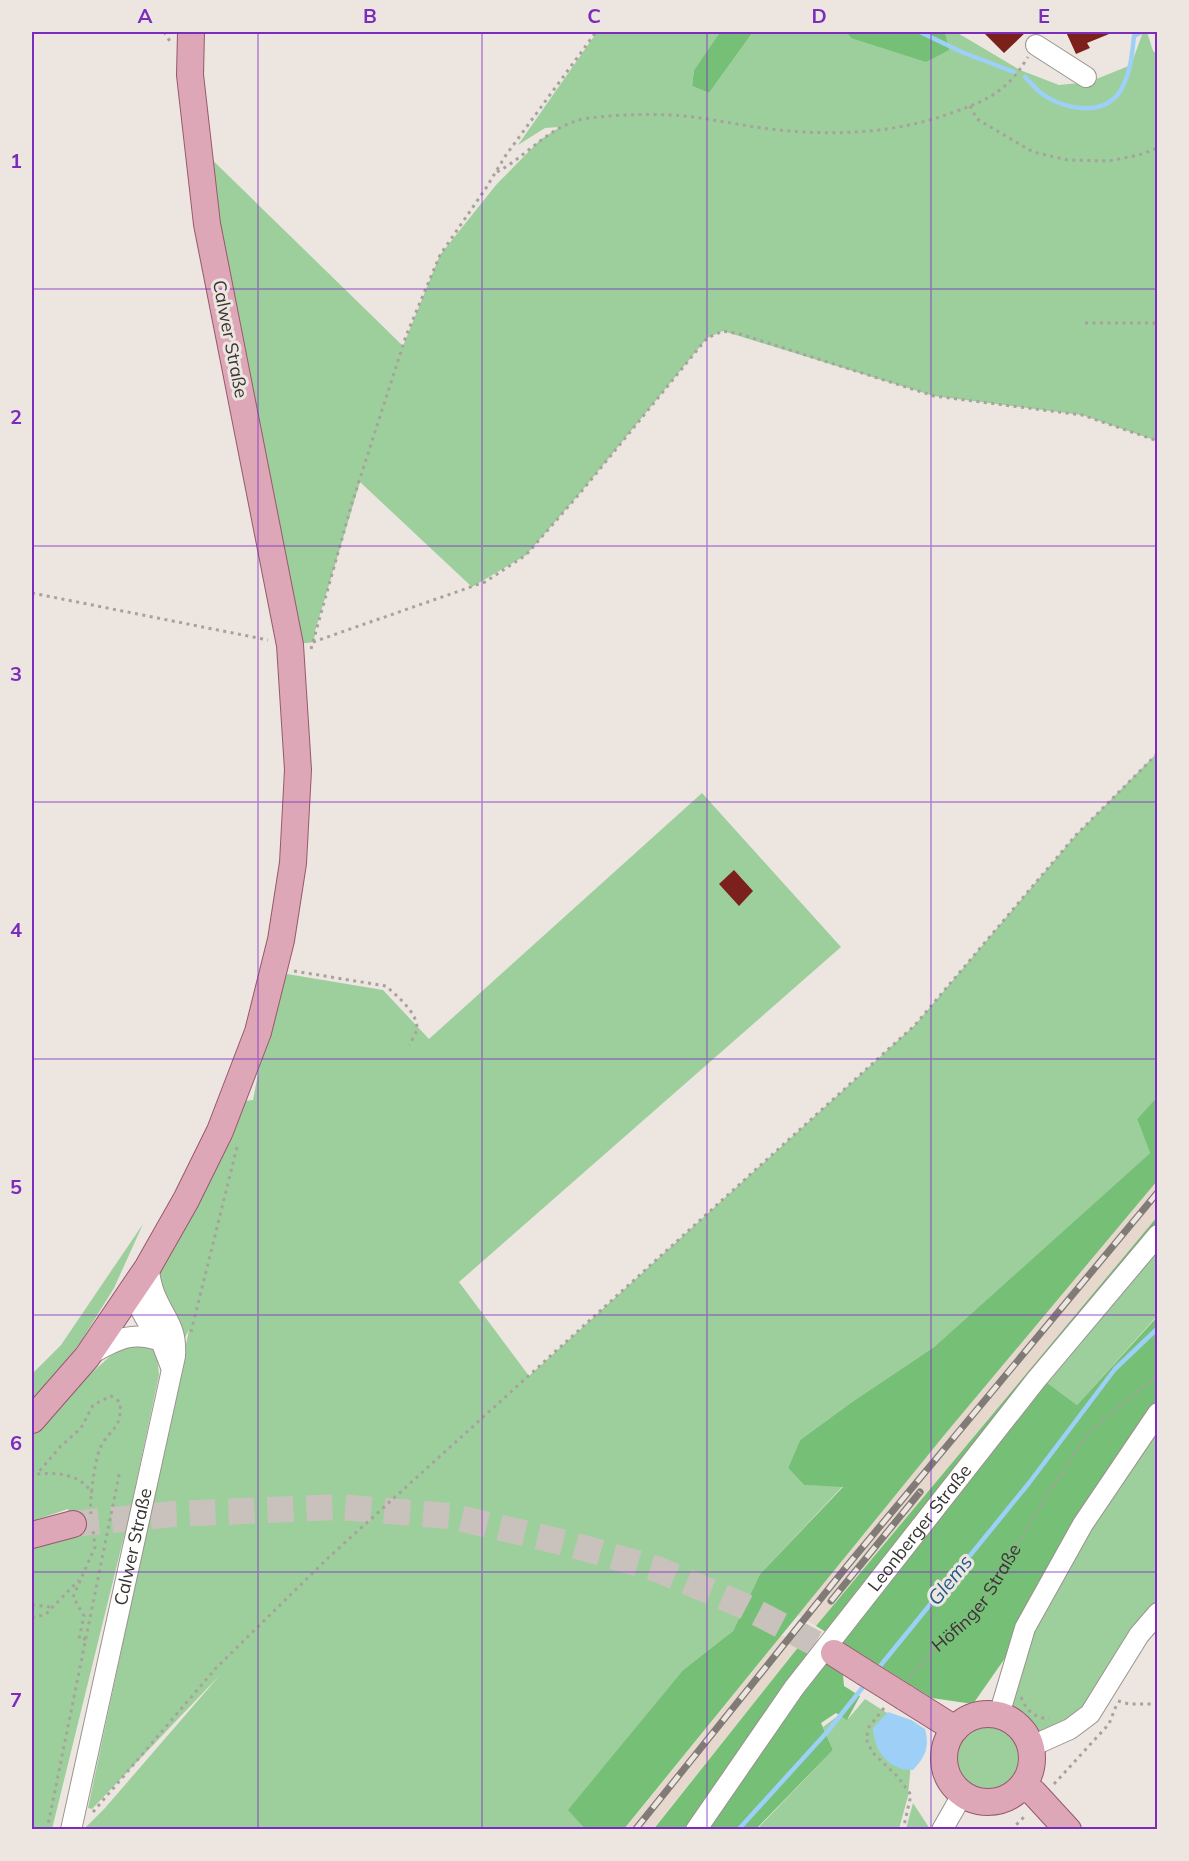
<svg xmlns="http://www.w3.org/2000/svg" width="1189" height="1861" font-family="Mulish,sans-serif">
  <style>
    .built { fill: #e6d8cd }
    .green { fill: #9dcf9d }
    .forest { fill: #75bf77 }
    .water { fill: #9ecff7 }
    .lines { fill: none; stroke-linecap: round; stroke-linejoin: round }
    .stream { stroke: #9ecff7; stroke-width: 4.5 }
    .building { fill: #7c201c }
    .major-tunnel { stroke: #c9c2bc; stroke-width: 26; stroke-dasharray: 26 13; stroke-linecap: butt }
    .minor-casing { stroke: #9a938e; stroke-width: 22 }
    .major-casing { stroke: #96596a; stroke-width: 28 }
    .path { stroke: #a8a29d; stroke-width: 3; stroke-dasharray: 3 4.5; stroke-linecap: butt }
    .minor { stroke: #fff; stroke-width: 20 }
    .major { stroke: #dea7b8; stroke-width: 26 }
    .rail-casing { stroke: #807b76; stroke-width: 7 }
    .rail { stroke: #ede5df; stroke-width: 4.5; stroke-dasharray: 14; stroke-linecap: butt }
    .major-bridge-casing { stroke: #96596a; stroke-width: 28; stroke-linecap: butt }
    .major-bridge { stroke: #dea7b8; stroke-width: 26 }
    .grid { fill: none; stroke: #7b2cbf; stroke-width: 1.5; stroke-opacity: 0.55 }
    .labels { text-anchor: middle; stroke-width: 6; stroke-linejoin: round; paint-order: stroke }
    .street-label { font-size: 18px; fill: #383532; stroke: #ede5df }
    .water-label { font-size: 20px; font-style: italic; fill: #1f5c88; stroke: #ede5df }
    .neatline { fill: none; stroke: #7b2cbf; stroke-width: 2 }
    .grid-label { font-size: 20px; text-anchor: middle; font-weight: bold; fill: #7b2cbf }
  </style>
  <rect width="100%" height="100%" fill="#ede5df"/>
  <!-- built -->
  <g class="built">
    <polygon points="1157,1181 1157,1217 816,1626 798,1615 946,1433"/>
    <polygon points="782,1635 800,1645 653,1829 624,1830"/>
  </g>
  <!-- green -->
  <g class="green">
    <polygon points="597,32 720,32 694,70 692,86 709,93 753,32 846,32 851,38 948,50 945,32 956,32 1020,70 1059,85 1089,82 1131,65 1143,32 1147,32 1153,51 1158,54 1157,441 1082,415 934,396 723,331 707,338 581,492 526,555 472,587 360,482 315,631 314,642 290,645 198,146 403,346 440,255 496,185 540,140 560,127 545,128 518,145"/>
    <polygon points="1157,753 1157,1097 1137,1119 1150,1153 934,1347 852,1402 800,1440 788,1468 804,1485 843,1486 760,1574 733,1631 683,1670 569,1810 585,1829 83,1830 105,1808 220,1675 92,1809 88,1808 189,1330 182,1343 157,1277 163,1259 244,1101 253,1100 266,1033 287,974 383,990 429,1039 702,793 841,947 459,1282 529,1376 915,1025 1076,835"/>
    <polygon points="143,1224 114,1288 80,1343 32,1403 32,1374 61,1345"/>
    <polygon points="1157,1240 1157,1316 1077,1405 1042,1379"/>
    <polygon points="131,1344 151,1346 157,1355 159,1375 129,1516 52,1829 32,1829 32,1546 72,1534 68,1509 32,1521 32,1427 118,1349"/>
    <polygon points="1157,1413 1157,1613 1070,1729 1032,1746 1015,1727 999,1715 1025,1628"/>
    <polygon points="865,1699 914,1730 908,1796 899,1829 756,1830 833,1750 823,1727 843,1712 848,1719"/>
    <circle cx="988" cy="1761" r="35"/>
    <polygon points="913,1803 930,1829 906,1829"/>
  </g>
  <!-- forest -->
  <g class="forest">
    <polygon points="720,32 753,32 709,93 692,86 694,70"/>
    <polygon points="846,32 945,32 949,50 926,62 851,38"/>
    <polygon points="1157,1097 1157,1181 946,1433 624,1829 585,1829 568,1810 683,1670 733,1631 760,1574 843,1487 804,1485 788,1468 800,1440 852,1402 934,1347 1150,1153 1137,1119"/>
    <polygon points="1157,1217 1157,1231 1042,1379 1077,1405 1157,1317 1157,1361 1155,1364 1157,1413 1024,1631 973,1704 932,1698 816,1626"/>
    <polygon points="800,1645 843,1675 844,1686 860,1696 847,1720 836,1713 821,1723 833,1750 756,1829 653,1830"/>
  </g>
  <!-- water -->
  <path class="water" d="M 888,1712 L 911,1720 L 925,1729 C 930,1747 925,1757 913,1770 C 889,1771 874,1751 873,1728 Z"/>
  <g class="lines">
    <!-- stream -->
    <g class="stream">
      <polyline points="920,32 964,53 1014,72"/>
      <path d="M 1025,77 C 1030,82 1035,89 1041,93 C 1065,111 1108,118 1123,86 C 1131,70 1132,54 1134,36 L 1142,32"/>
      <polyline points="876,1671 1029,1483 1115,1369 1158,1328"/>
      <polyline points="738,1830 828,1731 867,1682"/>
    </g>
  </g>
  <!-- building -->
  <g class="building">
    <polygon points="983,32 1026,32 1004,53"/>
    <polygon points="1066,32 1114,32 1087,43 1090,48 1076,54"/>
    <polygon points="734,870 753,891 739,906 719,884"/>
  </g>
  <g class="lines">
    <!-- major-tunnel -->
    <polyline class="major-tunnel" points="73,1524 173,1514 339,1507 450,1516 566,1543 657,1569 744,1606 834,1653"/>
    <defs>
      <g id="minor">
        <polyline points="1036,45 1086,77"/>
        <path d="M 134,1288 C 137,1308 149,1325 161,1341"/>
        <path d="M 91,1354 C 116,1340 132,1330 161,1341 L 171,1367"/>
        <polyline points="999,1715 1025,1628 1083,1524 1158,1413"/>
        <polyline points="1032,1746 1070,1729 1090,1714 1139,1635 1158,1613"/>
        <path id="s2" d="M 71,1830 L 175,1356 C 177,1326 165,1320 155,1295 C 151,1286 150,1277 148,1267"/>
        <path id="s3" d="M 696,1830 L 794,1688 L 1036,1380 L 1158,1235"/>
        <polyline points="942,1830 962,1795"/>
      </g>
      <g id="major">
        <polyline points="32,1420 87,1357 148,1267 186,1200 220,1131 258,1032 281,940 293,863 298,770 290,645 207,224 190,75 191,32"/>
        <polyline points="32,1535 73,1524"/>
        <polyline points="834,1653 864,1672"/>
        <polyline points="904,1697 955,1729"/>
        <circle cx="988" cy="1758" r="44"/>
        <polyline points="1024,1786 1034,1793 1068,1830"/>
      </g>
    </defs>
    <!-- minor casing -->
    <use href="#minor" class="minor-casing"/>
    <!-- major casing -->
    <use href="#major" class="major-casing"/>
    <!-- path -->
    <g class="path">
      <polyline points="164,32 171,43"/>
      <polyline points="970,106 977,119 1033,152 1068,160 1109,161 1139,155 1158,148"/>
      <path d="M 497,172 C 529,155 551,123 589,118 C 623,114 660,113 694,117 C 722,121 750,127 779,130 C 838,136 898,133 954,112 C 990,99 1007,91 1028,57"/>
      <polyline points="1085,323 1158,323"/>
      <polyline points="32,593 268,640"/>
      <polyline points="313,642 485,582 526,555 581,492 707,338 723,331 740,334 934,396 1082,415 1158,441"/>
      <polyline points="311,649 352,503 406,336 440,255 486,188 506,155 596,32"/>
      <path d="M 294,971 L 386,986 C 396,995 417,1012 417,1028 C 416,1034 412,1040 409,1045"/>
      <polyline points="191,1332 238,1143"/>
      <path d="M 91,1514 C 89,1501 95,1460 100,1448 C 111,1426 122,1431 120,1402 L 111,1396 L 93,1405 L 81,1428 L 60,1447 L 37,1474 C 57,1472 80,1474 92,1493"/>
      <polyline points="32,1605 51,1607"/>
      <polyline points="32,1618 46,1614 79,1580"/>
      <polyline points="86,1639 79,1639 84,1616 73,1597 95,1547 93,1530"/>
      <path id="s1" d="M 910,1678 L 932,1650 L 965,1622 L 984,1600 L 1040,1506 L 1088,1433 L 1158,1374"/>
      <path d="M 1021,1697 C 1027,1711 1033,1717 1049,1719"/>
      <polyline points="1118,1701 1129,1704 1158,1704"/>
      <polyline points="884,1708 869,1727 866,1739 873,1753 898,1777 911,1795 903,1830"/>
      <polyline points="1054,1784 1109,1724 1116,1706"/>
      <polyline points="93,1812 216,1668 329,1557 915,1025 1076,835 1158,753"/>
      <polyline points="47,1830 120,1470"/>
      <polyline points="1011,1830 1025,1816"/>
    </g>
    <!-- minor -->
    <use href="#minor" class="minor"/>
    <!-- major -->
    <use href="#major" class="major"/>
    <defs>
      <g id="rail">
        <polyline points="831,1601 920,1492"/>
        <polyline points="635,1830 847,1566 1158,1192"/>
      </g>
    </defs>
    <!-- rail casing -->
    <use href="#rail" class="rail-casing"/>
    <!-- rail -->
    <use href="#rail" class="rail"/>
    <defs>
      <polyline id="major-bridge" points="864,1672 904,1697"/>
    </defs>
    <!-- major-bridge casing -->
    <use href="#major-bridge" class="major-bridge-casing"/>
    <!-- major-bridge -->
    <use href="#major-bridge" class="major-bridge"/>
  </g>
  <!-- grid -->
  <path class="grid" d="M 258,32 L 258,1830M 482,32 L 482,1830M 707,32 L 707,1830M 931,32 L 931,1830M 32,289 L 1158,289M 32,546 L 1158,546M 32,802 L 1158,802M 32,1059 L 1158,1059M 32,1315 L 1158,1315M 32,1572 L 1158,1572"/>
  <g class="labels">
    <!-- street labels -->
    <g class="street-label">
      <text transform="translate(230 339) rotate(79)" y="6">Calwer Straße</text>
      <text dy="6" stroke="none"><textPath href="#s3" startOffset="376">Leonberger Straße</textPath></text>
      <text dy="6" stroke="none"><textPath href="#s2" startOffset="290">Calwer Straße</textPath></text>
      <text dy="6" stroke="none"><textPath href="#s1" startOffset="105">Höfinger Straße</textPath></text>
    </g>
    <!-- water labels -->
    <g class="water-label">
      <text transform="translate(950 1580) rotate(-51)" y="7">Glems</text>
    </g>
  </g>
  <!-- border -->
  <rect width="1189" height="1861" fill="none" stroke="#ede5df" stroke-width="66"/>
  <rect x="33" y="33" width="1123" height="1795" class="neatline"/>
  <g class="grid-label">
    <text x="145" y="23">A</text>
    <text x="370" y="23">B</text>
    <text x="594" y="23">C</text>
    <text x="819" y="23">D</text>
    <text x="1044" y="23">E</text>
    <text x="16" y="168">1</text>
    <text x="16" y="424">2</text>
    <text x="16" y="681">3</text>
    <text x="16" y="937">4</text>
    <text x="16" y="1194">5</text>
    <text x="16" y="1450">6</text>
    <text x="16" y="1707">7</text>
  </g>
</svg>
